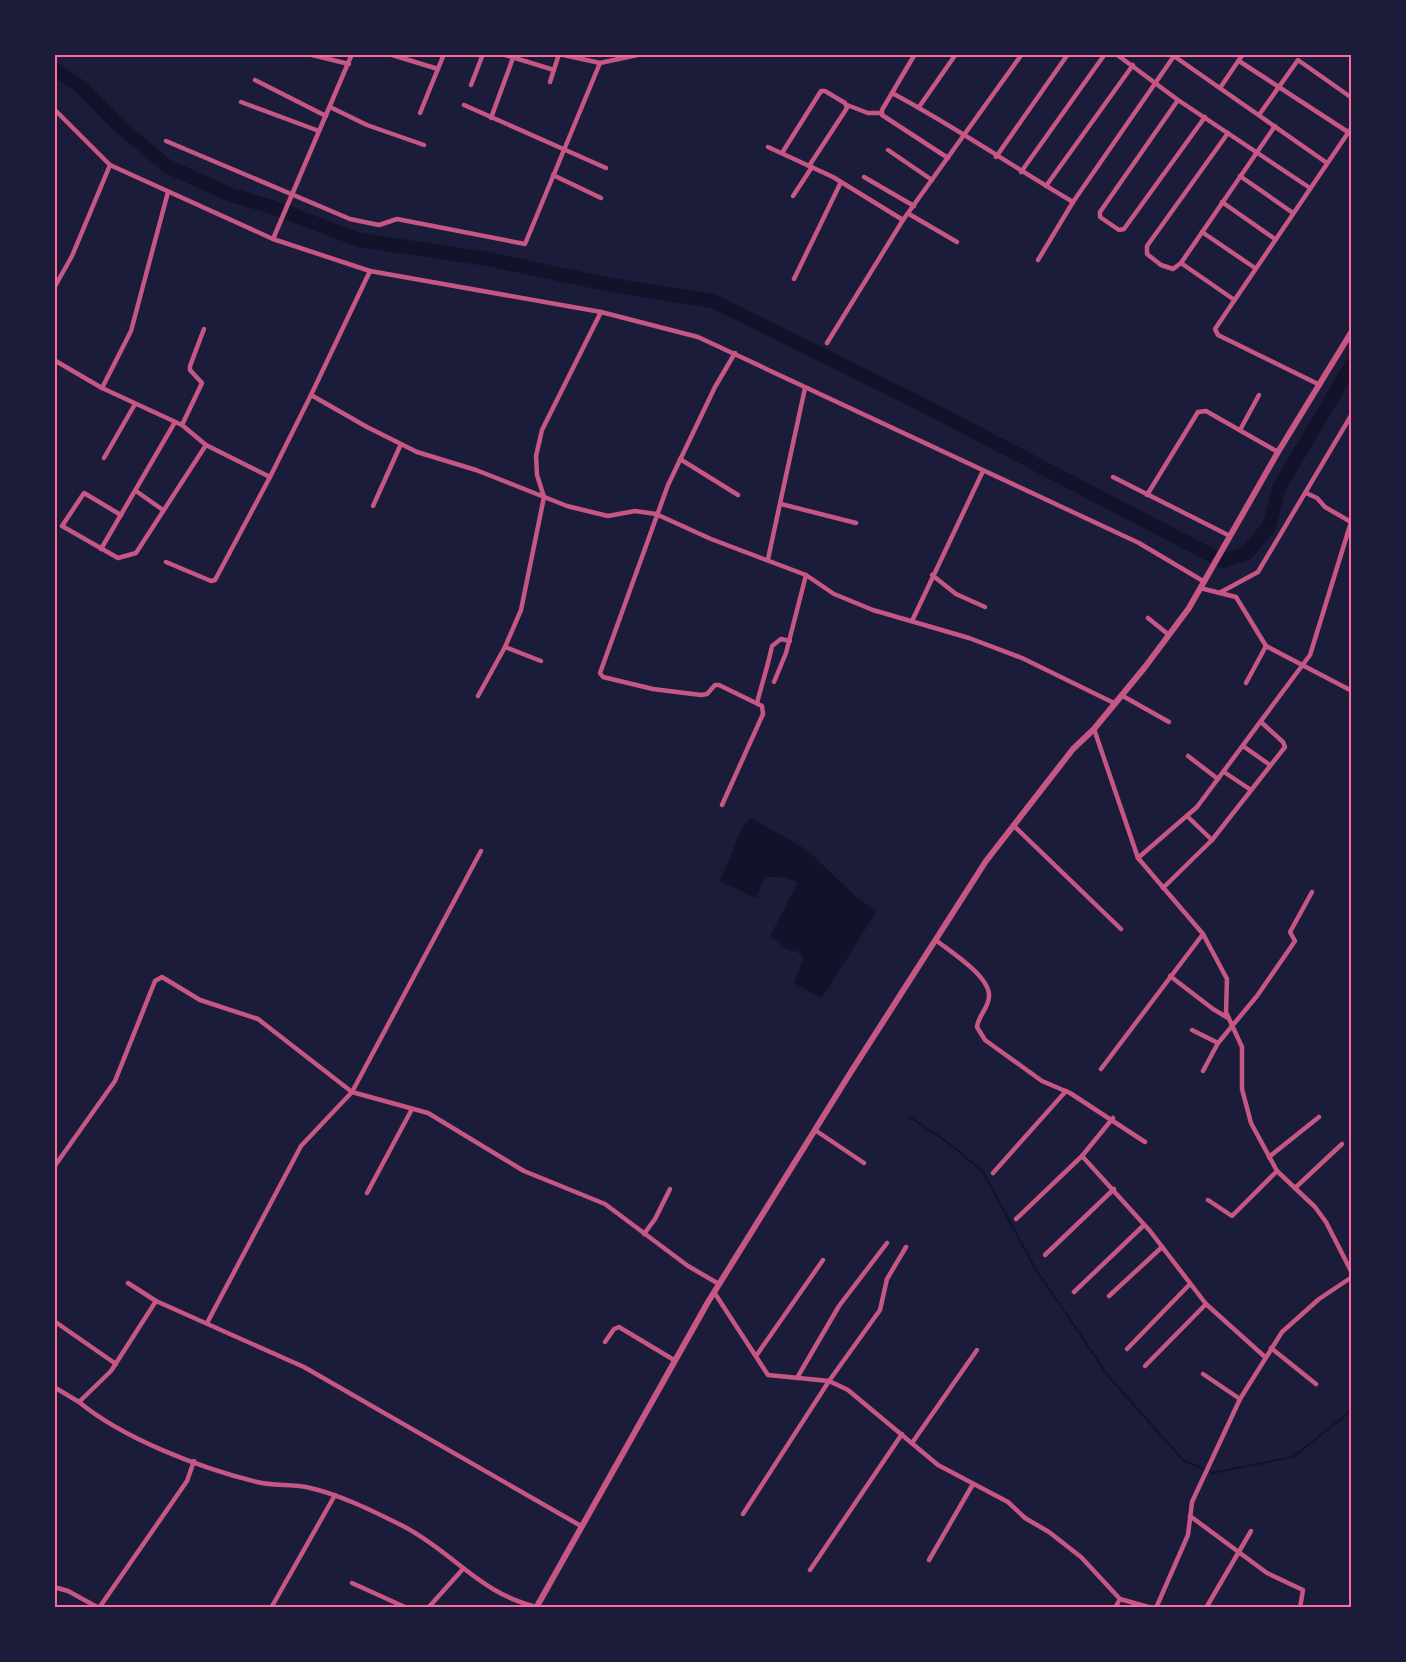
<svg xmlns="http://www.w3.org/2000/svg" width="1406" height="1662" font-family="'Exo 2',sans-serif">
  <style>
    .water { fill: #12122b }
    .lines { fill: none; stroke-linecap: round; stroke-linejoin: round }
    .stream { stroke: #12122b; stroke-width: 2 }
    .river { stroke: #12122b; stroke-width: 14 }
    .minor { stroke: #c65784; stroke-width: 4.5 }
    .tertiary { stroke: #c65784; stroke-width: 6 }
    .neatline { fill: none; stroke: #ff6b9d; stroke-width: 2 }
  </style>
  <rect width="100%" height="100%" fill="#1b1b3a"/>
  <!-- water -->
  <polygon class="water" points="751,818 807,850 854,895 876,912 822,998 794,983 804,957 796,951 789,951 770,936 798,882 782,877 765,877 756,898 720,881 742,828"/>
  <g class="lines">
    <!-- stream -->
    <polyline class="stream" points="910,1117 950,1144 983,1172 1035,1268 1109,1377 1183,1460 1212,1473 1293,1457 1352,1410"/>
    <!-- river -->
    <polyline class="river" points="54,69 81,87 118,125 167,166 231,195 272,207 359,240 488,259 610,285 713,301 923,405 1222,561 1247,553 1269,526 1280,486 1352,364"/>
    <!-- minor -->
    <g class="minor">
      <polyline points="308,54 349,64"/>
      <polyline points="389,54 438,69"/>
      <polyline points="502,54 554,70"/>
      <polyline points="1116,54 1178,100 1310,188"/>
      <polyline points="1171,54 1327,163"/>
      <polyline points="1239,61 1348,132"/>
      <polyline points="600,63 642,54"/>
      <polyline points="255,80 326,116"/>
      <polyline points="550,82 559,54"/>
      <polyline points="471,85 483,54"/>
      <polyline points="1220,88 1243,54"/>
      <polyline points="892,93 915,54"/>
      <polyline points="1178,100 1100,212 1100,217 1119,230 1124,229 1205,117"/>
      <polyline points="241,102 319,131"/>
      <polyline points="464,105 606,168"/>
      <polyline points="847,105 868,113 881,113"/>
      <polyline points="330,107 367,125 424,145"/>
      <polyline points="919,107 956,54"/>
      <polyline points="54,109 110,165 273,239 370,271 601,312 698,337 1139,543 1203,581"/>
      <polyline points="420,113 444,54"/>
      <polyline points="1259,115 1298,60 1352,98"/>
      <polyline points="491,118 513,58"/>
      <polyline points="1228,133 1147,246 1147,254 1161,265 1173,269 1181,263 1275,126"/>
      <polyline points="166,141 350,219 379,225 397,219 525,244 600,63 559,54"/>
      <polyline points="768,147 833,177 903,220"/>
      <polyline points="888,150 932,180"/>
      <polyline points="782,153 821,91 825,91 845,103 847,108 809,166"/>
      <polyline points="996,157 1068,54"/>
      <path d="M 948,158 L 882,115 L 882,110 L 892,93 C 954,126 1012,166 1073,202"/>
      <polyline points="1021,172 1105,54"/>
      <polyline points="553,175 601,198"/>
      <polyline points="1240,176 1293,213"/>
      <polyline points="864,177 914,206"/>
      <polyline points="1046,186 1133,65"/>
      <polyline points="793,196 812,167"/>
      <polyline points="1222,202 1275,239"/>
      <polyline points="909,214 957,242"/>
      <polyline points="1202,232 1255,268"/>
      <polyline points="273,239 352,54"/>
      <polyline points="1038,260 1073,202 1174,56"/>
      <polyline points="1181,263 1233,299"/>
      <polyline points="794,279 841,182"/>
      <polyline points="54,288 72,256 110,165"/>
      <polyline points="827,343 903,220 1022,54"/>
      <polyline points="54,360 102,388 182,425 206,445 270,477 311,395 367,427 417,452 476,470 567,506 608,516 635,511 656,514 711,539 806,575 834,594 873,610 969,638 1022,658 1114,703"/>
      <polyline points="1320,385 1218,335 1215,329 1352,127"/>
      <polyline points="102,388 131,331 168,192"/>
      <polyline points="311,395 370,271"/>
      <polyline points="182,425 202,383 190,370 190,366 204,329"/>
      <polyline points="1240,430 1259,395"/>
      <polyline points="104,458 135,404"/>
      <polyline points="680,459 738,495"/>
      <polyline points="1113,477 1230,536"/>
      <polyline points="136,491 163,510"/>
      <polyline points="1306,493 1317,498 1325,507 1351,522"/>
      <polyline points="1147,495 1198,412 1206,411 1278,452"/>
      <polyline points="781,504 856,523"/>
      <polyline points="373,506 401,444"/>
      <polyline points="121,515 84,493 62,526 118,558 136,553 206,445"/>
      <polyline points="101,549 175,422"/>
      <polyline points="768,559 805,388"/>
      <polyline points="166,562 211,581 215,580 270,477"/>
      <polyline points="932,575 956,594 985,607"/>
      <polyline points="1200,588 1236,597 1266,646 1352,691"/>
      <polyline points="1221,592 1258,572 1352,414"/>
      <polyline points="1148,618 1169,635"/>
      <polyline points="912,621 983,471"/>
      <polyline points="505,647 541,661"/>
      <polyline points="774,682 786,653 806,575"/>
      <polyline points="1246,683 1266,646"/>
      <polyline points="1121,695 1169,722"/>
      <polyline points="478,696 505,647 521,610 544,497 537,475 536,456 542,430 601,312"/>
      <path d="M 757,703 C 762,683 768,666 772,646 L 781,639 L 790,641"/>
      <polyline points="1094,729 1138,858 1203,934 1227,979 1226,1012 1242,1047 1242,1089 1251,1123 1277,1171 1315,1207 1326,1222 1352,1273"/>
      <polyline points="1243,746 1270,765"/>
      <polyline points="1188,756 1218,779"/>
      <polyline points="1224,772 1251,790"/>
      <polyline points="722,805 763,714 762,706 719,685 715,685 707,694 701,695 653,689 603,677 600,673 668,485 715,387 735,353"/>
      <polyline points="1188,817 1212,840"/>
      <polyline points="1013,825 1121,929"/>
      <polyline points="1138,858 1197,807 1310,655 1352,519"/>
      <polyline points="1163,888 1212,840 1285,747 1283,742 1261,722"/>
      <path d="M 937,941 C 951,952 991,977 989,997 C 988,1009 978,1016 977,1027 L 985,1040 L 1042,1081 L 1070,1093 L 1145,1142"/>
      <polyline points="1170,976 1213,1009 1228,1018"/>
      <polyline points="1192,1030 1218,1043"/>
      <polyline points="1101,1069 1203,934"/>
      <polyline points="1203,1071 1218,1043 1257,996 1295,941 1290,932 1312,892"/>
      <polyline points="815,1130 864,1163"/>
      <polyline points="1082,1156 1150,1231 1206,1304 1265,1357"/>
      <polyline points="1269,1157 1319,1117"/>
      <polyline points="54,1167 115,1081 155,981 162,977 200,1000 258,1019 352,1092 428,1113 524,1171 605,1204 688,1266 719,1284"/>
      <polyline points="993,1173 1066,1091"/>
      <polyline points="1295,1188 1342,1144"/>
      <polyline points="367,1193 412,1109"/>
      <polyline points="1208,1200 1232,1216 1277,1171"/>
      <polyline points="1016,1219 1082,1156 1113,1118"/>
      <polyline points="644,1234 655,1219 670,1189"/>
      <polyline points="1045,1255 1114,1189"/>
      <polyline points="128,1283 156,1301 304,1367 581,1526"/>
      <polyline points="714,1292 768,1375 829,1381 848,1390 938,1465 1008,1502 1025,1518 1049,1532 1081,1557 1120,1599 1152,1608"/>
      <polyline points="1074,1292 1144,1225"/>
      <polyline points="1109,1296 1162,1247"/>
      <path d="M 156,1301 L 111,1371 L 79,1402 C 124,1439 200,1468 257,1482 C 273,1486 290,1484 306,1487 C 339,1494 373,1511 403,1526 C 455,1553 481,1596 542,1608"/>
      <polyline points="54,1321 116,1364"/>
      <polyline points="207,1323 301,1146 352,1092 481,851"/>
      <polyline points="605,1342 614,1329 619,1327 674,1360"/>
      <polyline points="1271,1348 1316,1384"/>
      <polyline points="1127,1349 1190,1284"/>
      <polyline points="756,1356 823,1260"/>
      <polyline points="1145,1366 1206,1304"/>
      <polyline points="1203,1374 1240,1399"/>
      <polyline points="797,1378 839,1306 887,1243"/>
      <polyline points="54,1387 79,1402"/>
      <polyline points="912,1443 977,1350"/>
      <polyline points="743,1514 829,1381 880,1310 887,1279 906,1247"/>
      <polyline points="1190,1516 1267,1573 1303,1590 1300,1608"/>
      <polyline points="929,1560 973,1484"/>
      <polyline points="810,1570 902,1434"/>
      <polyline points="352,1583 407,1608"/>
      <polyline points="54,1587 68,1591 99,1608 187,1481 194,1461"/>
      <polyline points="271,1608 335,1495"/>
      <polyline points="428,1608 462,1570"/>
      <polyline points="1115,1608 1120,1599"/>
      <polyline points="1156,1608 1188,1535 1192,1502 1240,1399 1282,1332 1319,1299 1352,1277"/>
      <polyline points="1206,1608 1251,1531"/>
    </g>
    <!-- tertiary -->
    <polyline class="tertiary" points="536,1608 708,1302 849,1075 986,861 1073,749 1094,729 1145,667 1189,608 1278,452 1352,331"/>
  </g>
  <!-- border -->
  <rect width="1406" height="1662" fill="none" stroke="#1b1b3a" stroke-width="111"/>
  <rect x="56" y="56" width="1294" height="1550" class="neatline"/>
</svg>
